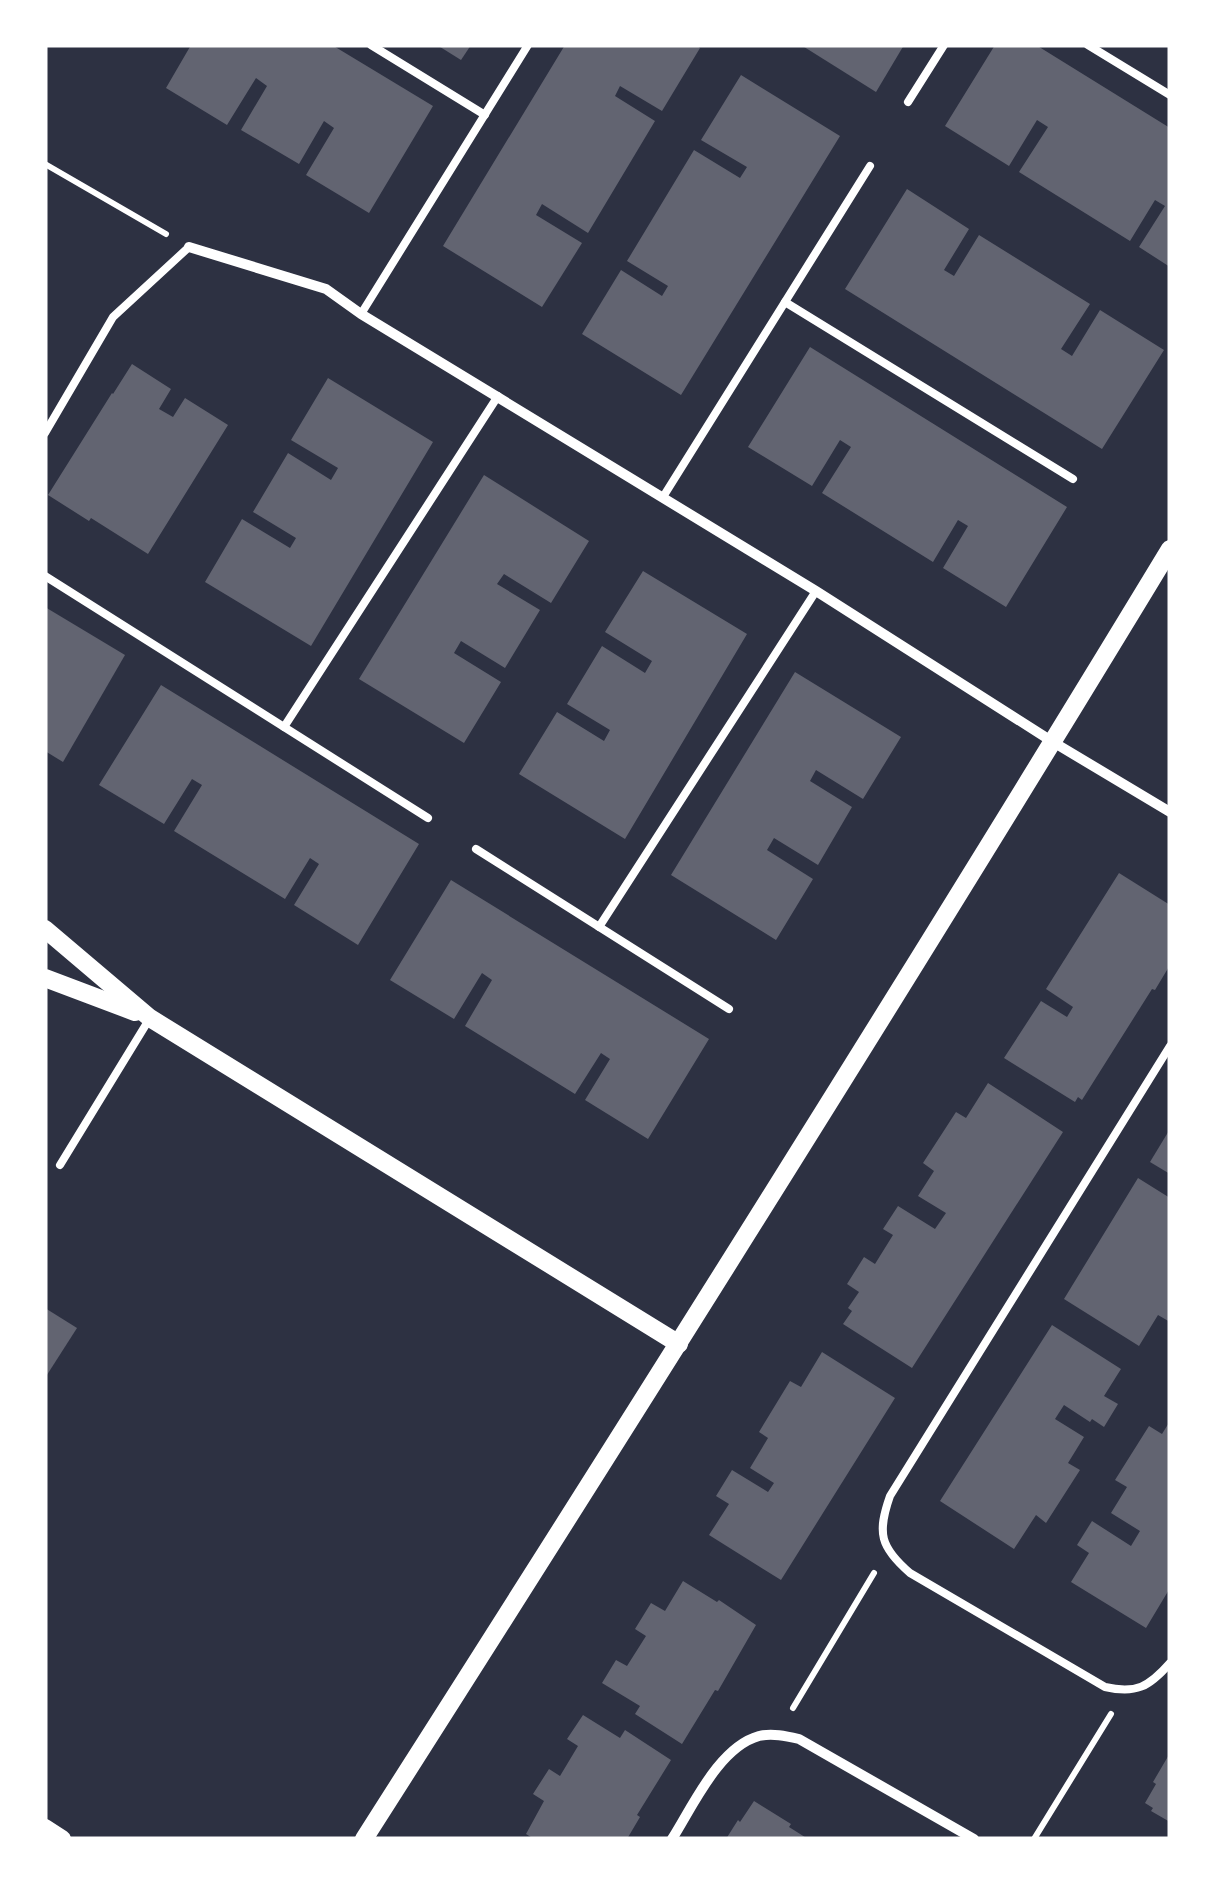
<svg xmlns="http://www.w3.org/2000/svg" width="1215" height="1884" font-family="'Space Grotesk',sans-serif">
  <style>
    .building { fill: #626471 }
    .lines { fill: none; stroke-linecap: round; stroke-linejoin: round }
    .path { stroke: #fff; stroke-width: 6 }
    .service { stroke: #fff; stroke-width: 8 }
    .minor { stroke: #fff; stroke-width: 10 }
    .tertiary { stroke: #fff; stroke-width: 18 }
  </style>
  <rect width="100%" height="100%" fill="#2d3142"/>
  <!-- building -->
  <g class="building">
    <polygon points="191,45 332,45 433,106 369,213 306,175 334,128 324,121 299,164 241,130 267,86 256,78 227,125 166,88"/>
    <polygon points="437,45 471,45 461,60"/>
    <polygon points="565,45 696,45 700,48 662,111 620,86 615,96 655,121 588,233 542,204 536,215 582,243 542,307 443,246"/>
    <polygon points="801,45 904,45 876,92"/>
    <polygon points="995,45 1036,45 1170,128 1170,267 1139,247 1165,206 1155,200 1130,241 1019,172 1048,127 1037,120 1009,166 945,126"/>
    <polygon points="741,75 840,136 681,395 582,334 621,270 662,296 668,286 627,261 694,150 740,178 747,167 701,140"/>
    <polygon points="907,189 969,229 944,270 954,276 979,235 1090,304 1061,349 1072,356 1100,310 1164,350 1102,449 845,289"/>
    <polygon points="810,347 1067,507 1006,607 943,568 968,526 958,520 933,562 822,493 851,447 840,440 812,486 748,447"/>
    <polygon points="132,364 171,389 159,409 173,417 185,398 228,425 148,554 91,518 89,521 48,495 112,393 113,394"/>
    <polygon points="328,378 433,442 311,646 205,582 242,519 290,548 296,538 253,512 288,453 331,480 338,468 291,440"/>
    <polygon points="484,475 589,541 551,603 504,574 497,584 540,610 505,668 461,641 454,653 501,682 464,743 359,679"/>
    <polygon points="643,571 747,634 625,839 519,774 557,712 604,741 610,730 567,704 602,646 645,673 652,661 605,632"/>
    <polygon points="45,607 125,655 63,762 45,751"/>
    <polygon points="795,672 901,737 863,799 816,770 810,781 852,807 818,865 774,838 767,850 813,879 776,940 671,875"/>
    <polygon points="161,685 419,844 358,945 294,905 319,864 310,858 285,899 174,831 202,785 192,779 164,824 99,785"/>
    <polygon points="1119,873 1170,905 1170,965 1155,990 1152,989 1082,1100 1078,1097 1075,1102 1004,1058 1041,1001 1067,1017 1073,1007 1046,989"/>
    <polygon points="451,880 709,1039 648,1139 585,1100 610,1059 601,1053 575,1094 465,1026 492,980 482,973 454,1019 390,980"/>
    <polygon points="988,1083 1063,1132 912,1368 843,1324 852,1311 848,1308 859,1292 847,1284 864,1257 875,1264 893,1235 883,1229 898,1206 935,1229 946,1213 918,1196 934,1171 923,1163 956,1112 966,1118"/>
    <polygon points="1170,1129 1170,1174 1150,1162"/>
    <polygon points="1138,1178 1170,1198 1170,1322 1158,1315 1139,1346 1064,1299"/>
    <polygon points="45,1308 77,1328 45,1378"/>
    <polygon points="1052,1325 1121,1369 1104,1396 1118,1404 1104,1427 1092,1419 1090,1422 1064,1405 1055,1419 1084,1437 1068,1463 1080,1470 1046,1523 1036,1515 1014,1549 940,1501"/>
    <polygon points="822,1352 895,1398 781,1580 709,1535 729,1504 716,1496 732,1470 768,1492 774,1483 750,1468 768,1438 759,1432 790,1381 801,1387"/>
    <polygon points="1170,1421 1170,1588 1146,1628 1071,1582 1089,1553 1077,1545 1092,1521 1131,1546 1140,1531 1111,1513 1127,1487 1115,1480 1149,1426 1162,1434"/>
    <polygon points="683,1581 717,1602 719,1600 756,1625 718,1691 715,1690 682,1744 635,1714 640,1706 602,1683 616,1660 627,1666 646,1636 635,1629 651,1603 665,1611"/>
    <polygon points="583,1715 620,1738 625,1730 671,1760 637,1815 640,1817 627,1839 534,1839 526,1834 544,1801 533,1794 549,1769 560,1776 578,1746 567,1739"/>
    <polygon points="1170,1753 1170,1822 1151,1811 1153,1808 1145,1803 1156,1784 1153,1782"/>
    <polygon points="754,1801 791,1824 789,1827 808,1839 726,1839 738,1820 740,1822"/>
  </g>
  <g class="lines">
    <!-- path -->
    <g class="path">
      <polyline points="45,164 166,234"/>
      <polyline points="793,1708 874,1573"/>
      <polyline points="1034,1839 1111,1714"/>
    </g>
    <!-- service -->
    <g class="service">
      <polyline points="371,45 485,115"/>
      <polyline points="1088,45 1170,95"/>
      <polyline points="908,102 944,45"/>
      <polyline points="785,302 1073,479"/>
      <polyline points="361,314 528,45"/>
      <polyline points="45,433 113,317 189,247"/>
      <polyline points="663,497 870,166"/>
      <polyline points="45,576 428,818"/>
      <polyline points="284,727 498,396"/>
      <polyline points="476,849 729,1009"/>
      <polyline points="599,927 816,591"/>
      <path d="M 1170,1046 L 890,1496 C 877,1533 880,1547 910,1573 L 1105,1687 C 1136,1694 1149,1687 1170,1663"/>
      <polyline points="60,1165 150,1018"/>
    </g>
    <!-- minor -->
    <g class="minor">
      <polyline points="189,247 326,289 361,314 816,591 1053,742 1170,812"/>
      <path d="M 672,1839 C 693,1806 719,1747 759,1736 C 772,1733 786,1736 799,1739 L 974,1839"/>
    </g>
    <!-- tertiary -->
    <g class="tertiary">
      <polyline points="45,929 150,1018 679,1344"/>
      <polyline points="45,978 135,1012"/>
      <polyline points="45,1828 62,1839"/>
      <path d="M 364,1839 C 637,1411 907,983 1170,549"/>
    </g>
  </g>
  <!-- border -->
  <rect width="1215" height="1884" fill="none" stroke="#ffffff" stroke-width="95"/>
</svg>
